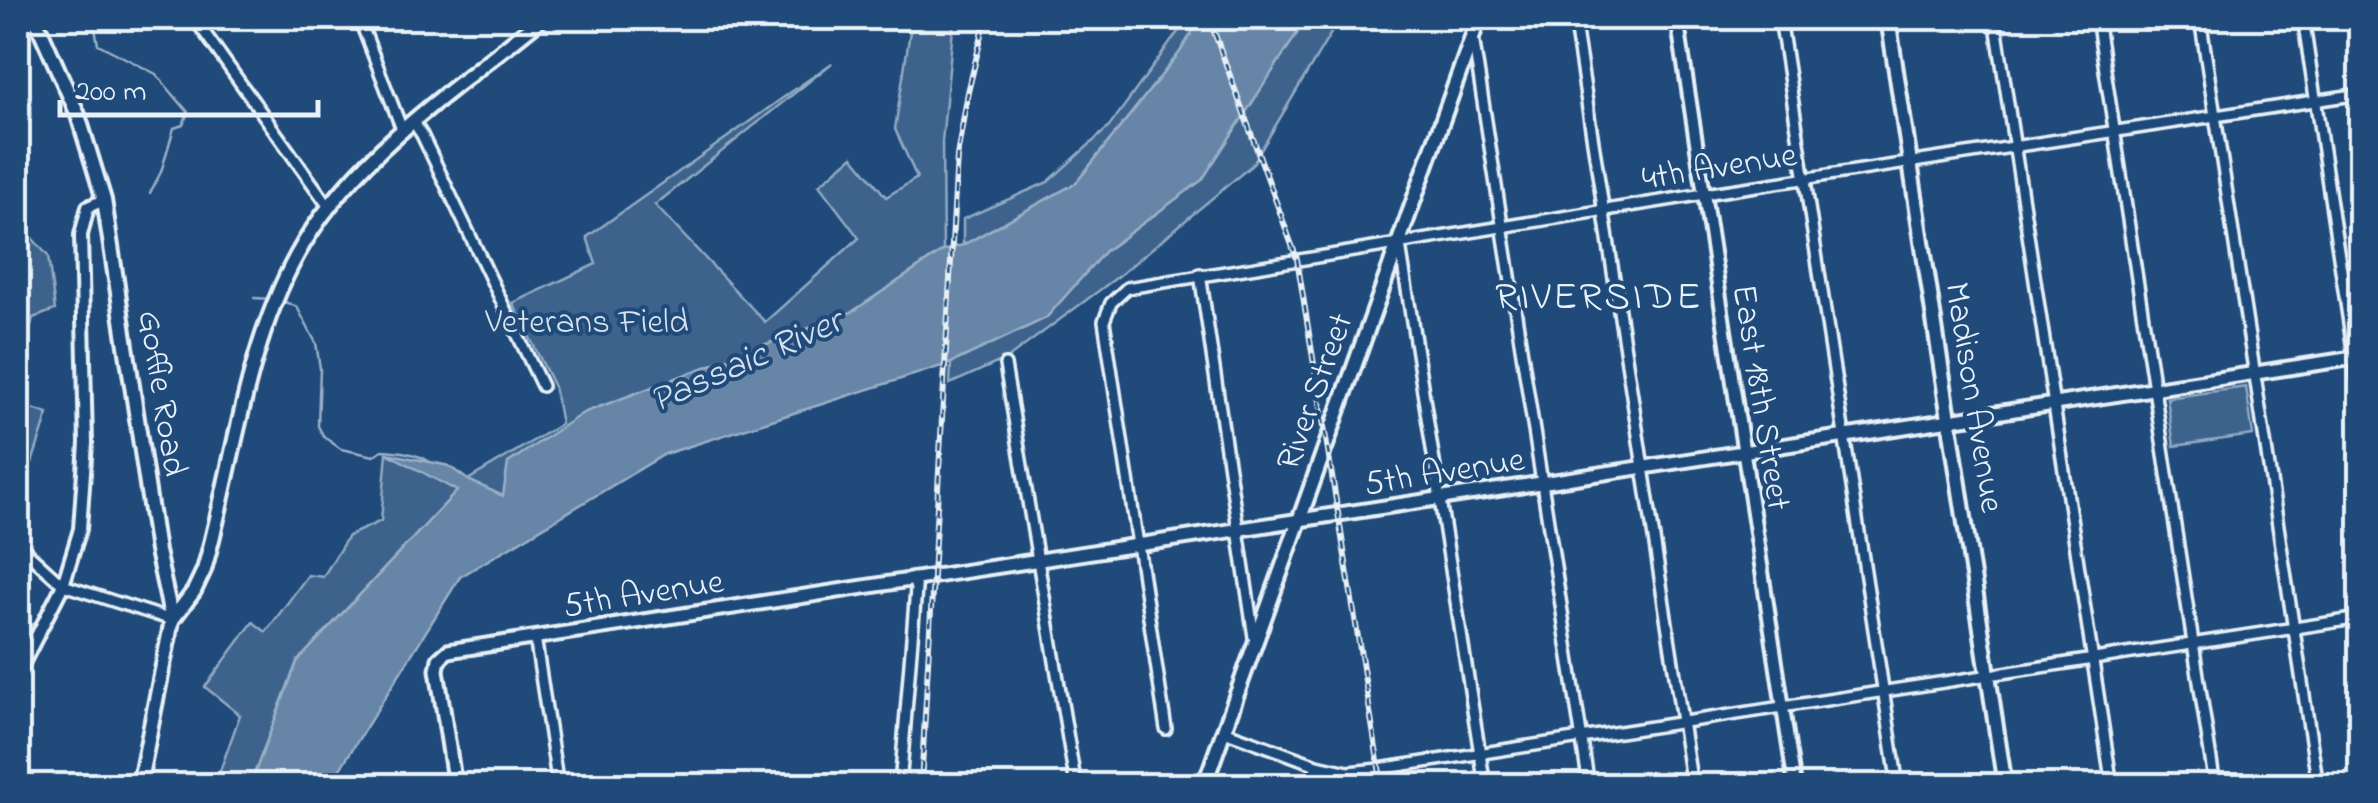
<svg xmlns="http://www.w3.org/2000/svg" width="2378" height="803" font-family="'Indie Flower',sans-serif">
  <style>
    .green { fill: #3c628c; stroke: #92aac2; stroke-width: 2.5 }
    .water { fill: #6685a7; stroke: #9ab0c7; stroke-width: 2.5 }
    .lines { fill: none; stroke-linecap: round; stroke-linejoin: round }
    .stream { stroke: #9ab0c7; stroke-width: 2.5 }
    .minor-casing { stroke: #e8f1f8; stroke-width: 16 }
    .tertiary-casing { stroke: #e8f1f8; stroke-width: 18 }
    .secondary-casing { stroke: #e8f1f8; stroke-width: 19 }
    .primary-casing { stroke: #e8f1f8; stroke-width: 20 }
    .minor { stroke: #1f4a7a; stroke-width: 9 }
    .tertiary { stroke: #1f4a7a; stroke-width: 10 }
    .secondary { stroke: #1f4a7a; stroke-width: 11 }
    .primary { stroke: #1f4a7a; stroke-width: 12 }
    .rail-casing { stroke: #e8f1f8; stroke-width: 6 }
    .rail { stroke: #1f4a7a; stroke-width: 2.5; stroke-dasharray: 8; stroke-linecap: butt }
    .labels { text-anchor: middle; stroke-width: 8; stroke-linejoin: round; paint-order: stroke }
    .street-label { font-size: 35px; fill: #e8f1f8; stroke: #1f4a7a }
    .park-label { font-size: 35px; fill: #d7e3ed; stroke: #1f4a7a }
    .water-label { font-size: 38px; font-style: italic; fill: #d4e1ec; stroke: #1f4a7a }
    .quarter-label { font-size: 40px; letter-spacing: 2.5px; fill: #e8f1f8; stroke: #1f4a7a }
  </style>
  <rect width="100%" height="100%" fill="#1f4a7a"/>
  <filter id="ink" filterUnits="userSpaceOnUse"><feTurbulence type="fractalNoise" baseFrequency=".01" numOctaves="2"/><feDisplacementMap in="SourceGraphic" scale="20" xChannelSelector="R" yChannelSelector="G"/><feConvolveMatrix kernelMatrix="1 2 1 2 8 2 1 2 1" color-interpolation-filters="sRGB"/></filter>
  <g filter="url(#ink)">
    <!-- green -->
    <g class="green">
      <polygon points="912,18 954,18 942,142 943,251 852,312 583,413 503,497 468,480 561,424 554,387 513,303 596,264 587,237 832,63 655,205 765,322 859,238 819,185 853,156 886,197 917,178 895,129"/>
      <polygon points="1188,18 1201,18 1180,52 1076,183 963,245 963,219 1048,182 1109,127"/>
      <polygon points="1307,18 1340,18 1252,165 1120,275 1008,358 950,384 951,363 1046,318 1105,251 1202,180"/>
      <polygon points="18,222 48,256 55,310 33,318 24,355 27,407 48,414 25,484 18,476"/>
      <polygon points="2246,387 2253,435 2174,446 2167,398"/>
      <polygon points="387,453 458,490 297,662 250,785 215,785 240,715 205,687 253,622 266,632 308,575 323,577 348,536 381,521"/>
    </g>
    <!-- water -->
    <polygon class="water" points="1201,18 1307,18 1202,180 1105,251 1046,318 951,363 665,454 460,577 330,785 250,785 297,662 457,491 387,453 449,466 468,480 503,496 508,463 583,413 852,312 943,251 963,245 1076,183 1180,52"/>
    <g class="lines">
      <!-- stream -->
      <g class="stream">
        <polyline points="93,18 98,44 156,74 188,112 183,125 174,128 161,172 150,193"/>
        <polyline points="254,298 272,299"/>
        <path d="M 280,300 L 297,307 L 316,343 L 320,368 L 318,426 L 324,437 L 341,449 L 374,456 L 382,450 C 399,451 416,453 430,462"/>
      </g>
      <defs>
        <g id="minor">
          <polyline points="194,18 329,207"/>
          <polyline points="359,18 403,132"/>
          <polyline points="1574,18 1692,786"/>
          <polyline points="1780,18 1898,786"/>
          <polyline points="1995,18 2112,786"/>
          <polyline points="2097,18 2215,786"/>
          <polyline points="2200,18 2318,786"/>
          <polyline points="2303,18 2360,396"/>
          <polyline points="1473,37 1589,786"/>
          <polyline points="414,123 422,135 542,386"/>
          <polyline points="1400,245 1485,786"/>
          <polyline points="1200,274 1254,637"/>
          <polyline points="1005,365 1076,786"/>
          <polyline points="18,544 63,585 172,620"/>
          <polyline points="535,637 558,786"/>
          <polyline points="1166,729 1104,321 1111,303 1127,288 1704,194 2360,94"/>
          <polyline points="1224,731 1317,765 1348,772 1379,769 2360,618"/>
          <polyline points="900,786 916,589 913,578"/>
          <polyline points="1310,786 1317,765"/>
        </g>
        <g id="tertiary">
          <polyline points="1677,18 1795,786"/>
          <polyline points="18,673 63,585 80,529 86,443 81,235 88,207 104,200"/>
        </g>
        <polyline id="secondary" points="455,786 437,670 439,659 448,651 2360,357"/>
        <g id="primary">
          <polyline points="35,18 78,115 104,200 157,551 172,620 139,786"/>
          <polyline points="1888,18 2005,786"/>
          <path d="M 172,620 L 194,591 L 204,570 C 233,468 245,349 297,255 C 352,155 456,89 542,18"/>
          <polyline points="1204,786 1479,18"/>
        </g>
      </defs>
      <!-- minor casing -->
      <use href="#minor" class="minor-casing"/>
      <!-- tertiary casing -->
      <use href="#tertiary" class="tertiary-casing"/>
      <!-- secondary casing -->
      <use href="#secondary" class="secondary-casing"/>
      <!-- primary casing -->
      <use href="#primary" class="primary-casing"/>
      <!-- minor -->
      <use href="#minor" class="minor"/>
      <!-- tertiary -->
      <use href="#tertiary" class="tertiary"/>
      <!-- secondary -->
      <use href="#secondary" class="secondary"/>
      <!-- primary -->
      <use href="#primary" class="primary"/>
      <defs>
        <g id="rail">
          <polyline points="1209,18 1297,259 1382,786"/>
          <polyline points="921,786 957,156 968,92 986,18"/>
        </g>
      </defs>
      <!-- rail casing -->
      <use href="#rail" class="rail-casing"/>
      <!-- rail -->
      <use href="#rail" class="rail"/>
    </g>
  </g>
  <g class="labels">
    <!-- street labels -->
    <g class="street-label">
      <text transform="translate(1719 165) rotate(-9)" y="12">4th Avenue</text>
      <text transform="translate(1313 391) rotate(-70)" y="12">River Street</text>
      <text transform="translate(164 393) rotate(81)" y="12">Goffle Road</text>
      <text transform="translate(1763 397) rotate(81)" y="12">East 18th Street</text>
      <text transform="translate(1976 397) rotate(81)" y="12">Madison Avenue</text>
      <text transform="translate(1444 470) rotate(-9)" y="12">5th Avenue</text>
      <text transform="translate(643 592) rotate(-9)" y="12">5th Avenue</text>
    </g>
    <!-- park labels -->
    <g class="park-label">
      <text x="587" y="332">Veterans Field</text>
    </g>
    <!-- water labels -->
    <g class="water-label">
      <text transform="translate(745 359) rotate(-24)" y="13">Passaic River</text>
    </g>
    <!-- quarter labels -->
    <g class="quarter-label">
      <text x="1599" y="308">RIVERSIDE</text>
    </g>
  </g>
  <!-- margin -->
  <rect width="2378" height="803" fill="none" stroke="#1f4a7a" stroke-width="60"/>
  <rect x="30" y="30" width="2318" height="743" fill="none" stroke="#e8f1f8" stroke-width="4" filter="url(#ink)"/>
  <!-- scale -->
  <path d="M60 100v15h258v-15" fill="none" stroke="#e8f1f8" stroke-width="5"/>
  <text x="75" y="100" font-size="30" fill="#e8f1f8" stroke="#1f4a7a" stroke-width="8" paint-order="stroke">200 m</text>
</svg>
